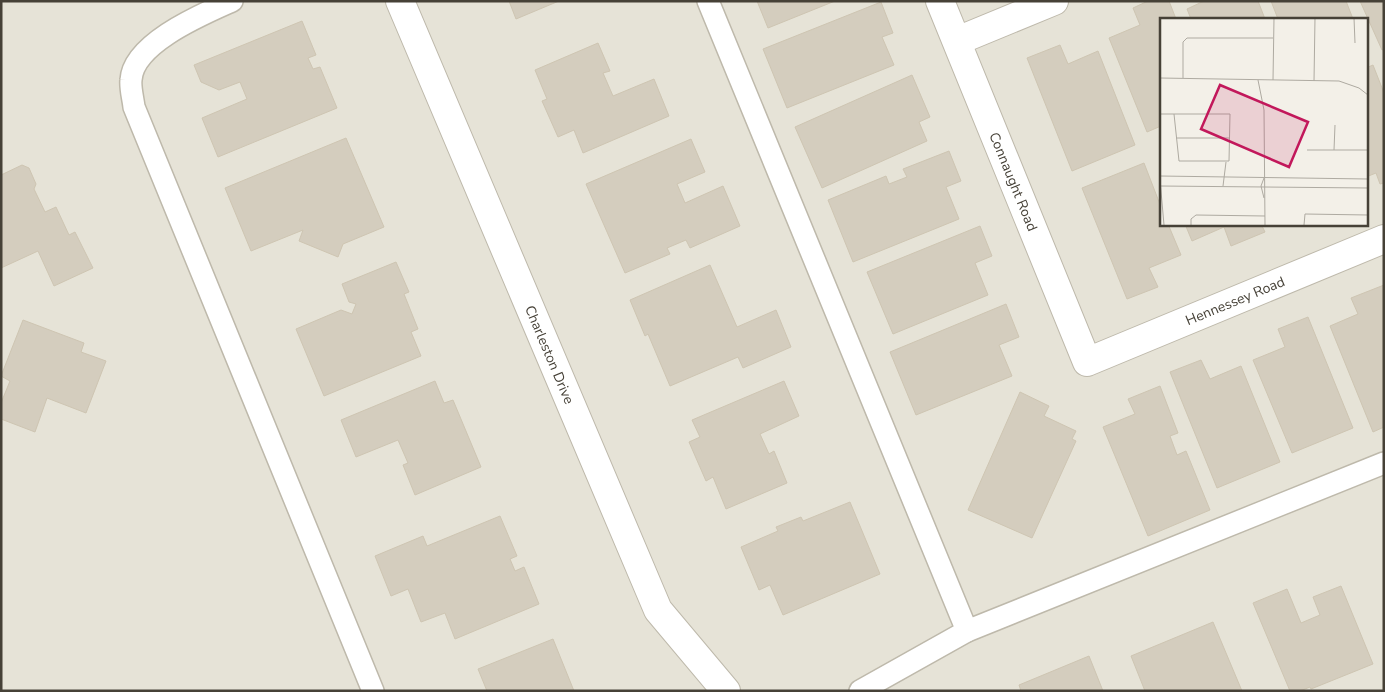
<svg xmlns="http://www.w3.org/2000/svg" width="1385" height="692" font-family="'Nunito Sans',sans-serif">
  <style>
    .residential { fill: #e6e3d7; fill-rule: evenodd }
    .building { fill: #d4cdbe; stroke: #cec5b2 }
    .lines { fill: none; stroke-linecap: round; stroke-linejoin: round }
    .lane-casing { stroke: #beb9ab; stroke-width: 24 }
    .street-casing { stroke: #beb9ab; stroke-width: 30 }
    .lane { stroke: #fff; stroke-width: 21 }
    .street { stroke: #fff; stroke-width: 28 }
    .labels { text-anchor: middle; stroke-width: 4.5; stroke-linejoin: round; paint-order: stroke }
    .street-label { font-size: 14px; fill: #464137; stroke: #fff }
    .inset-road { fill: none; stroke: #aeaaa1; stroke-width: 1 }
    .view { fill: #c2185b; fill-opacity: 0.15; stroke: #c2185b; stroke-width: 2.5 }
    .inset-edge { fill: none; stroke: #464137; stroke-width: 2.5 }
  </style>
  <rect width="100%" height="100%" fill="#f3f0e8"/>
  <!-- residential -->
  <path class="residential" d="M 1,1 L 1384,1 L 1384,691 L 1,691 ZM 1161,19 L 1366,19 L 1366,224 L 1161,224 Z"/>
  <!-- building -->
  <g class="building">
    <polygon points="509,1 559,1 516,19"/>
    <polygon points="757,1 835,1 768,28"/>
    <polygon points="1148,1 1169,1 1176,19 1161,19 1161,126 1147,132 1109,38 1140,25 1133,8"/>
    <polygon points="1204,1 1258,1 1265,19 1191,19 1187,9"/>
    <polygon points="1271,1 1346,1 1353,19 1278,19"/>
    <polygon points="1360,1 1384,1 1384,49 1382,50"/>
    <polygon points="881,2 893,33 882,37 894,65 787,108 763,49"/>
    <polygon points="302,21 316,55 308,58 313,69 320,67 337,108 218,157 202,118 247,99 240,82 219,90 201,82 194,65"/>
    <polygon points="598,43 610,71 603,73 613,96 654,79 669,116 583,153 574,130 558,137 542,101 547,99 535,70"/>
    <polygon points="1060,45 1068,64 1098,51 1135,145 1072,171 1027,58"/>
    <polygon points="1373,65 1384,93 1384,183 1380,184 1376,173 1366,177 1366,68"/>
    <polygon points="912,75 930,117 919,122 927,141 822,188 795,127"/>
    <polygon points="346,138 384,227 343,244 338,257 299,241 303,230 251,251 225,188"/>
    <polygon points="691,139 705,172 677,184 685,203 723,186 740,226 690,248 686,240 667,248 670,254 625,273 586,184"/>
    <polygon points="949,151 961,181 946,187 959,219 853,262 828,200 886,176 889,184 907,177 903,169"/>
    <polygon points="1144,163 1161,207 1161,224 1168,224 1181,255 1149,268 1158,287 1127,299 1082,188"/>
    <polygon points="22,165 29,168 36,184 34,189 45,212 56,207 69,235 75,232 93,268 54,286 38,251 1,268 1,175"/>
    <polygon points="1185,224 1261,224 1265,232 1231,246 1224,227 1192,241"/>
    <polygon points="980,226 992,256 975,263 988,295 893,334 867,272"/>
    <polygon points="396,262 409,292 404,294 418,329 411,332 421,356 324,396 296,329 341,310 352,314 356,304 349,302 342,284"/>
    <polygon points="710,265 737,327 776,310 791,347 743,368 738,357 670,386 648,334 645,336 630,300"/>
    <polygon points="1384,285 1384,427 1373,432 1330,326 1358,314 1351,298"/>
    <polygon points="1006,304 1019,337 999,345 1012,376 916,415 890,352"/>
    <polygon points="1308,317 1353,428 1292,453 1253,360 1285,347 1278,329"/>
    <polygon points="23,320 84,343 81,352 106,361 86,413 47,398 35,432 1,419 1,403 10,381 1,376"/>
    <polygon points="1201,360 1210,379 1241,366 1280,462 1217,488 1170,372"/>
    <polygon points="435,381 444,403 453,400 481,467 415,495 403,465 408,463 398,440 356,457 341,420"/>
    <polygon points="784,381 799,416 760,434 769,454 774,451 787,483 726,509 713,477 706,481 689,442 700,437 692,420"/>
    <polygon points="1160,386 1178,433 1170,436 1177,455 1186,451 1210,510 1148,536 1103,427 1135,414 1128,399"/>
    <polygon points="1020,392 1049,406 1044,416 1076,431 1072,439 1076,441 1032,538 968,510"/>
    <polygon points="850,502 880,574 783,615 770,585 759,590 741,547 778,531 776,527 801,517 803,521"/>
    <polygon points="500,516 517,556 510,559 515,571 524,567 539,604 455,639 445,613 421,622 408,589 391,596 375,556 423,536 427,546"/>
    <polygon points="1341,586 1373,664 1311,689 1310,687 1300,691 1290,691 1253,603 1287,589 1301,623 1320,615 1313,597"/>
    <polygon points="1213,622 1242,691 1145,691 1131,656"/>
    <polygon points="553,639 574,691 487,691 478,669"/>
    <polygon points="1089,656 1103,691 1021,691 1019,685"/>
  </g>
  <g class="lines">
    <defs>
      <g id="lane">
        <path d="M 232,1 C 203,14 133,43 131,80 C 130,88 133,98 134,107 L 373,691"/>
        <polyline points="708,1 967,631 860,691"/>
        <polyline points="967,631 1384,463"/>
      </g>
      <g id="street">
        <path id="s1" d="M 400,1 L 658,610 L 726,691"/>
        <path id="s2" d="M 940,1 L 1087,362 L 1384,239"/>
        <polyline points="957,41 1054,1"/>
      </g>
    </defs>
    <!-- lane casing -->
    <use href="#lane" class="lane-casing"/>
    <!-- street casing -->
    <use href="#street" class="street-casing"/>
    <!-- lane -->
    <use href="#lane" class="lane"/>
    <!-- street -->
    <use href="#street" class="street"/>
  </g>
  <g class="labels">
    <!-- street labels -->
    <g class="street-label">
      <text dy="5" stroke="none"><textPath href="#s2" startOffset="195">Connaught Road</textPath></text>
      <text dy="5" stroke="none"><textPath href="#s2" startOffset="550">Hennessey Road</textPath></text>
      <text dy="5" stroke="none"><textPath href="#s1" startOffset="384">Charleston Drive</textPath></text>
    </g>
  </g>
  <!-- overview -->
  <g transform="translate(1160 18)">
    <rect width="208" height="208" fill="#f3f0e8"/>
    <path class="inset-road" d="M 194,0 L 195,25M 0,60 L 179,63 L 199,70 L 208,77M 23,60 L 23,24 L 27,20 L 113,20M 98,62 L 104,92 L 105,207M 113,62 L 114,0M 154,63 L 155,0M 0,96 L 70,96 L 69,143 L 19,143 L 14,96M 16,120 L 69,120M 147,132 L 208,132M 174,132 L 175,107M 0,158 L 208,161M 104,160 L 101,168 L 104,180M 0,162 L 4,207M 0,168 L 208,170M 63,168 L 66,144M 31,207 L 31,201 L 36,197 L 105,198M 144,207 L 145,196 L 208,197"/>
    <path class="view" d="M 60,67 L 148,104 L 129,149 L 41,111 Z"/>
    <rect width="208" height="208" class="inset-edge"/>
  </g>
  <!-- border -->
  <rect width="1385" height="692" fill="none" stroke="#464137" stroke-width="5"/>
</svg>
